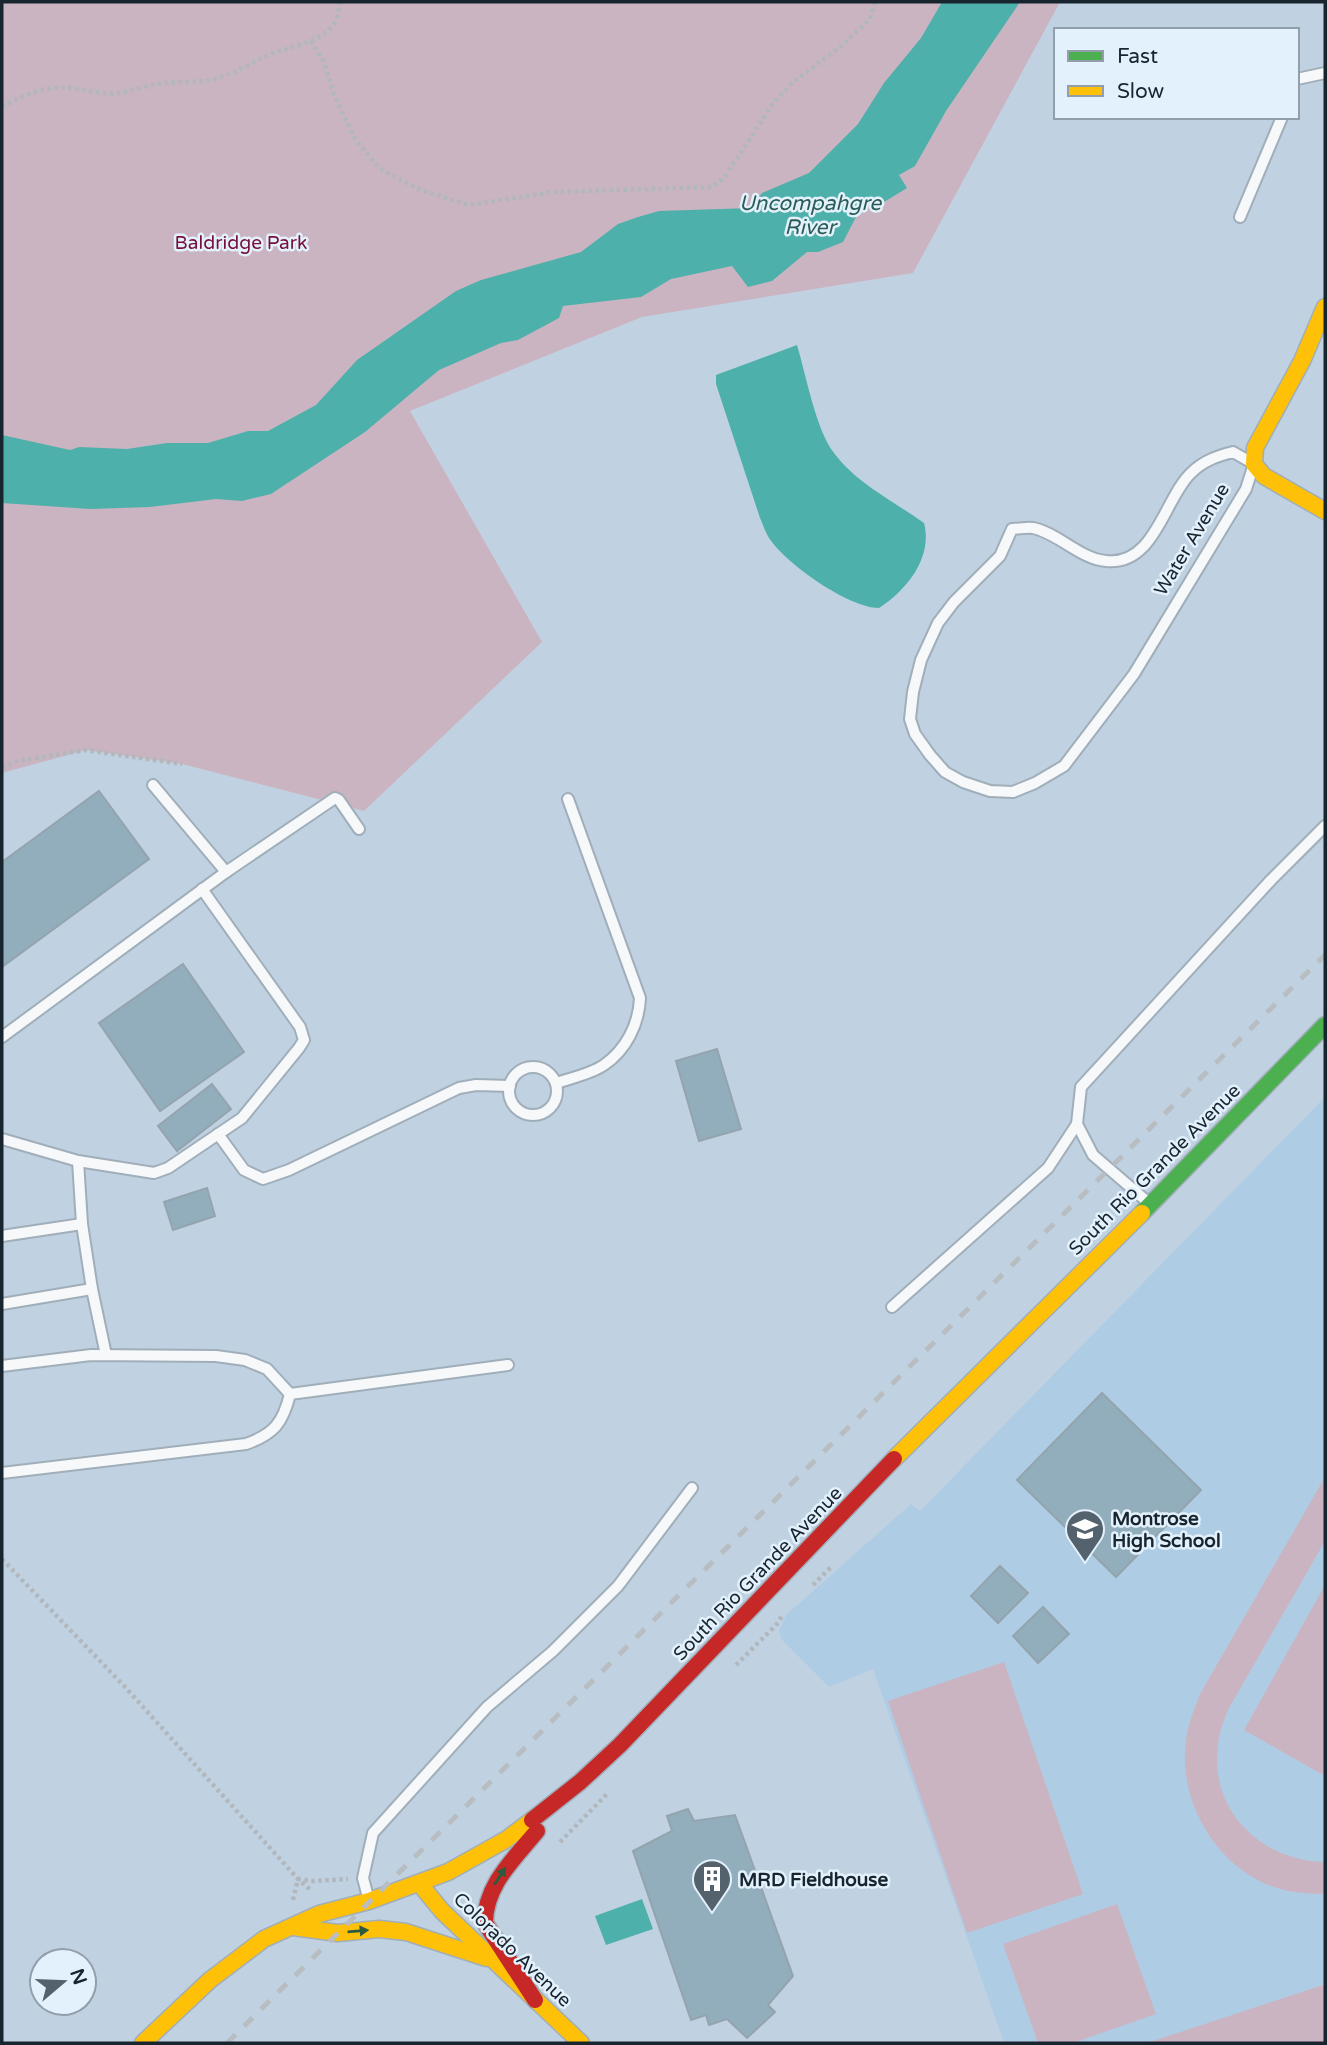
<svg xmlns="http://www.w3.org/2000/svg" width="1327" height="2045" font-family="'Varela Round',sans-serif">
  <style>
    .built { fill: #afcce5 }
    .green { fill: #cbb4c1 }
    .water { fill: #4eb0aa }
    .building { fill: #92aebc; stroke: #94a4ae; stroke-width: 2 }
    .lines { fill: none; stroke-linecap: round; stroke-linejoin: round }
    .lane-casing { stroke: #a0aeba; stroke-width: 14 }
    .fast-casing { stroke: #a0aeba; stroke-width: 19 }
    .slow-casing { stroke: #a0aeba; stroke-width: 19 }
    .jam-casing { stroke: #a0aeba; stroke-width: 19 }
    .path { stroke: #b1b7bd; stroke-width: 4.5; stroke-dasharray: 3.5 3.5; stroke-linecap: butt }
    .lane { stroke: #f6f8fa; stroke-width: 10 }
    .fast { stroke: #4caf50; stroke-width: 16 }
    .slow { stroke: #ffc107; stroke-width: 16 }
    .jam { stroke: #c62828; stroke-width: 16 }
    .rail { stroke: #b8bdc1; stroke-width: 5; stroke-dasharray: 12 12; stroke-linecap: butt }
    .oneway { fill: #2d5c3c }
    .labels { text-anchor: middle; stroke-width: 5; stroke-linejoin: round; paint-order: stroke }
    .park-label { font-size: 19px; fill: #771038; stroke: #e3f1fc }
    .street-label { font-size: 19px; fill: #18252f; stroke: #e3f1fc }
    .poi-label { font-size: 19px; font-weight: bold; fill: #18252f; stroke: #e3f1fc; text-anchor: start }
    .water-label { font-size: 21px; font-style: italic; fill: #2b5c56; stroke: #e3f1fc }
  </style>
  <rect width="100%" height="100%" fill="#c0d2e1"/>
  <!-- built -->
  <polygon class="built" points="1325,1097 1325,2043 1004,2043 873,1669 829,1687 782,1640 779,1631 786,1615 911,1504 920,1511"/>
  <!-- green -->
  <g class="green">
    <polygon points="2,2 1060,2 913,273 642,317 410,411 542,642 364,811 182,764 86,750 2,773"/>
    <path d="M 1325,1477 L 1325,1541 L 1229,1708 C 1224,1720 1219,1732 1218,1745 C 1209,1811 1262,1861 1325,1862 L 1325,1894 C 1313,1894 1300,1893 1288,1891 C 1222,1877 1177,1806 1186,1740 C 1188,1724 1194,1710 1200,1694 Z"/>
    <polygon points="1325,1585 1325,1776 1244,1730"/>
    <polygon points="1004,1662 1083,1894 967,1933 888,1701"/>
    <polygon points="1117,1904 1156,2014 1073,2043 1038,2043 1003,1944"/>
    <polygon points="1323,1985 1325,1992 1325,2043 1147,2043"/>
  </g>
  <!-- water -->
  <g class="water">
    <polygon points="942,2 1020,2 946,111 915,166 899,175 907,188 871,210 869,201 849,215 856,217 843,242 818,252 807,252 772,281 748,287 732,266 671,279 641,297 563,306 559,318 518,340 501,343 439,370 365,432 271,494 242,501 216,499 150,507 90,509 2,503 2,435 70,450 79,447 127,449 167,443 208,443 248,431 268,431 316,405 357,360 456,291 481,280 581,252 618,224 638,217 659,211 751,208 762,193 809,173 858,124 884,83 921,38"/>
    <path d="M 797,345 C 806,375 816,430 834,453 C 856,483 895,502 924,523 C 933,557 907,590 879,608 C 849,608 786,564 769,538 C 765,532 763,524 760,518 L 716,384 L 716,375 Z"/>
    <polygon points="642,1899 653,1929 606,1945 595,1916"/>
  </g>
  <!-- building -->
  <g class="building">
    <polygon points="99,791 149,859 2,967 2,862"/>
    <polygon points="183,964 244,1052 160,1111 99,1023"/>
    <polygon points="717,1049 741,1129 699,1141 676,1061"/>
    <polygon points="212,1084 231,1109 177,1151 158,1126"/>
    <polygon points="207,1188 215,1216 173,1230 164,1202"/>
    <polygon points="1102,1393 1201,1490 1116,1577 1017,1480"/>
    <polygon points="1000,1566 1028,1593 998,1623 971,1596"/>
    <polygon points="1043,1607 1069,1634 1038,1663 1013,1636"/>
    <polygon points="688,1809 694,1821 735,1815 793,1976 768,2005 775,2012 747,2038 727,2019 709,2025 706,2015 691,2020 633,1851 672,1831 667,1816"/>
  </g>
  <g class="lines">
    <defs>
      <g id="lane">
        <polyline points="1297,79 1325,73"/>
        <polyline points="1240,217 1282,117"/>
        <path d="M 1233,452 L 1254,464 L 1246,489 L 1134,674 L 1064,766 L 1035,783 L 1013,792 L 990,791 L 963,782 L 945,772 L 930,755 L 915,734 L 910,719 L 913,692 L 921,660 L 938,623 L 954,602 L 1000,556 L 1012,529 C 1018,529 1027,527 1033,528 C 1058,533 1080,559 1106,561 C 1155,566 1164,499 1191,473 C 1203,461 1217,456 1233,452 Z"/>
        <polyline points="226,872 335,798 339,800 359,829"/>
        <polyline points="2,1037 226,872 153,785"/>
        <circle cx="533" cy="1091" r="24"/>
        <path d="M 556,1083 C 571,1078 591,1074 604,1065 C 626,1050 639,1024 640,998 L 568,799"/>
        <polyline points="218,1134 244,1170 263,1179 289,1170 459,1088 476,1085 510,1086"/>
        <polyline points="2,1139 78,1161 154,1173 168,1168 242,1118 299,1048 304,1040 300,1027 202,889"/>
        <polyline points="1150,1204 1093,1155 1077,1124 1081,1087 1271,880 1325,826"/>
        <polyline points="2,1236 82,1224"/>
        <polyline points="92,1289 106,1355"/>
        <polyline points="2,1304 92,1289 82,1224 78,1161"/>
        <polyline points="892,1307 1048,1168 1077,1124"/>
        <polyline points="2,1366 91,1355 216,1356 245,1360 267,1369 290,1394"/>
        <path d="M 2,1473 L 246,1444 C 274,1434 283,1423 290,1394 L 508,1365"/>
        <polyline points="369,1901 363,1878 373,1833 487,1707 553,1651 618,1586 692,1488"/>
      </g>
      <polyline id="fast" points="1142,1213 1325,1025"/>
      <g id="slow">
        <polyline points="1325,307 1302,361 1255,448 1254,464 1264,476 1325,511"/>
        <polyline points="894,1459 1142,1213"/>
        <polyline points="419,1883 442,1911 581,2043"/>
        <polyline points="293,1927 338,1933 379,1929 406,1932 486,1958"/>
        <polyline points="143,2043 210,1980 264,1939 319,1914 369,1901 448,1872 507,1839 532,1820"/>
      </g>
      <g id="jam">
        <polyline points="532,1820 580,1782 620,1745 894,1459"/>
        <path d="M 535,2000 L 485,1923 C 485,1885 514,1859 537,1831"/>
      </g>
    </defs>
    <!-- lane casing -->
    <use href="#lane" class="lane-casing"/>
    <!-- fast casing -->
    <use href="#fast" class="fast-casing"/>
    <!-- slow casing -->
    <use href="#slow" class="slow-casing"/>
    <!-- jam casing -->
    <use href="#jam" class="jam-casing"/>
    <!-- path -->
    <g class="path">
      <polyline points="311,41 324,62 334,94 355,139 379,168 418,189 468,205 554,192 712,187 724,178 772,105 792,83 840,47 870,19 875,2"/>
      <path d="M 2,107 C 17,99 34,90 52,88 C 75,85 98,96 121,93 C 133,91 145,86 157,84 C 178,81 200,84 221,77 C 240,71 256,60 274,53 C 301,43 341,39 339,2"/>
      <polyline points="2,768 17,761 86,750 182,764"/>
      <polyline points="2,1559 125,1687 298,1879 312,1891"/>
      <polyline points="813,1585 833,1565"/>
      <polyline points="736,1665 777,1624 782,1616"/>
      <polyline points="560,1842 608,1793"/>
      <polyline points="293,1900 298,1879 314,1881 348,1879"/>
    </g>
    <!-- lane -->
    <use href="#lane" class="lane"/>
    <!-- fast -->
    <use href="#fast" class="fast"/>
    <!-- slow -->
    <use href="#slow" class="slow"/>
    <!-- jam -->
    <use href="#jam" class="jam"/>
    <!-- rail -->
    <polyline class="rail" points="227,2043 1325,955"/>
  </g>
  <!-- one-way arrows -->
  <defs><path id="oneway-solid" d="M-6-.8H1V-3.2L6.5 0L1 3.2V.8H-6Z" transform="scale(1.75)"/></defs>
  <g class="oneway">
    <use href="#oneway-solid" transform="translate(500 1876) rotate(-57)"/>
    <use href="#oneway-solid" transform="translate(358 1931) rotate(-5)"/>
  </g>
  <!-- icons -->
  <defs>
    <symbol id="school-pin" viewBox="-11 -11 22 30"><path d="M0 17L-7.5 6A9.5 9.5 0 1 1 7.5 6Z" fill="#53626d" stroke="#e3f1fc"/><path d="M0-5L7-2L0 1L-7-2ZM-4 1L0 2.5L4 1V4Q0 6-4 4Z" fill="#fff"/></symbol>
    <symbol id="building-pin" viewBox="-11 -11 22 30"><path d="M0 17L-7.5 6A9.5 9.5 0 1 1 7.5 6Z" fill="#53626d" stroke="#e3f1fc"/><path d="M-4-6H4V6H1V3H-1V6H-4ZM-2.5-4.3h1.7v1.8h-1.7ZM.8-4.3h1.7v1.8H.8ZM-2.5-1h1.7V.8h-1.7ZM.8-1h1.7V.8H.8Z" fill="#fff"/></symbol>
  </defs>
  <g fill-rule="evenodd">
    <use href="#school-pin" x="1063" y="1507" width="44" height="60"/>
    <use href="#building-pin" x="690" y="1857" width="44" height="60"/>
  </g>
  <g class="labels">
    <!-- park labels -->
    <g class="park-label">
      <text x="241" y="249">Baldridge Park</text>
    </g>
    <!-- street labels -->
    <g class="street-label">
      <text transform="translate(1191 539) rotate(-59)" y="7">Water Avenue</text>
      <text transform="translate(1154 1169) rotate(-45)" y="7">South Rio Grande Avenue</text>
      <text transform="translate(757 1573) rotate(-46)" y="7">South Rio Grande Avenue</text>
      <text transform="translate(513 1949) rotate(44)" y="7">Colorado Avenue</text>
    </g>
    <!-- poi labels -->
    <g class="poi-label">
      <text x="1112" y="1525">Montrose<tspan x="1112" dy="22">High School</tspan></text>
      <text x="739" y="1886">MRD Fieldhouse</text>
    </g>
    <!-- water labels -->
    <g class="water-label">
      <text x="810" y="210">Uncompahgre<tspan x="810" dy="24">River</tspan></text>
    </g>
  </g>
  <!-- border -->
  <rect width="1327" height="2045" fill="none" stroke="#18252f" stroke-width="7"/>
  <!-- legend -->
  <rect x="1054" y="28" width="245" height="91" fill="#e3f1fc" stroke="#929faa" stroke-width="2"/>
  <rect x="1068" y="51" width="35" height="10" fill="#4caf50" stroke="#929faa" stroke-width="2"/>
  <text x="1117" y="63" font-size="21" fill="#18252f">Fast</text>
  <rect x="1068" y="86" width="35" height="10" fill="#ffc107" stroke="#929faa" stroke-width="2"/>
  <text x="1117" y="98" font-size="21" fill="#18252f">Slow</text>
  <!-- north arrow -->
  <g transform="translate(63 1982) rotate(71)"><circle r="33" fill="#e3f1fc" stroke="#929faa" stroke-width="2"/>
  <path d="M0-5L12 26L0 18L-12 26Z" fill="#53626d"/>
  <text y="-10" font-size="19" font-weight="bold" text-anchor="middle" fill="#18252f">N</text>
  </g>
</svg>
